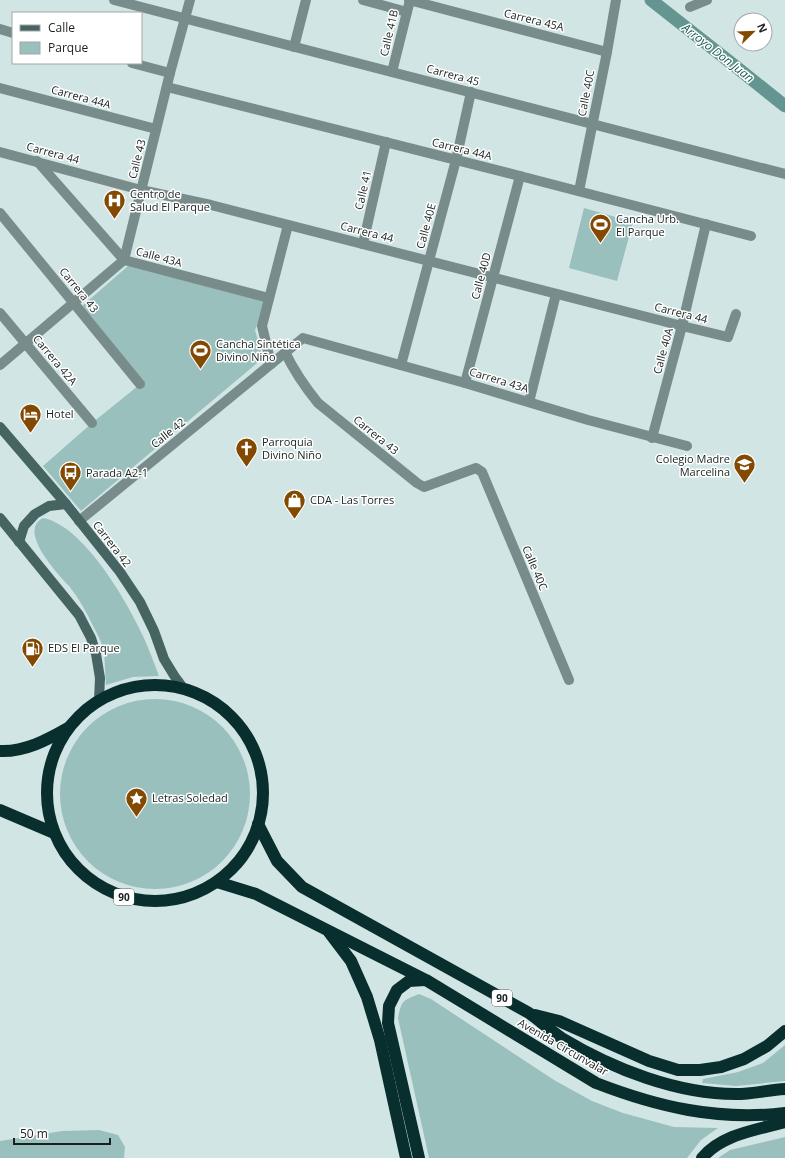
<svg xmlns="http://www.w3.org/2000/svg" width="785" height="1158" font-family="'Open Sans',sans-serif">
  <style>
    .green { fill: #9ac0be }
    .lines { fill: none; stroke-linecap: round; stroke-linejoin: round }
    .canal { stroke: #649591; stroke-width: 13 }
    .street { stroke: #788d8b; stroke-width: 10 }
    .secondary { stroke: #466562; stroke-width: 10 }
    .highway { stroke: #082f2e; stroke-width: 12 }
    .labels { text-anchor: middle; stroke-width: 3; stroke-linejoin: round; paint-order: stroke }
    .shield { fill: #fff; stroke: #5e6363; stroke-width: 1 }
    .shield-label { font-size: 10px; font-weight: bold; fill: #192020 }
    .street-label { font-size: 11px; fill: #192020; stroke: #fff }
    .poi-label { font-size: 11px; fill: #192020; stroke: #fff; text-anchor: start }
    .water-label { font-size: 12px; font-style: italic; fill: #135956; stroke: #fff }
  </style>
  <rect width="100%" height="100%" fill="#d1e6e4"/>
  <!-- green -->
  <g class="green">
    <polygon points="584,208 633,222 617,281 569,268"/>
    <polygon points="128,266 267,302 255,330 263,358 81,511 43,466 92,423 144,381 82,306"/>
    <path d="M 43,518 C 83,525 127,601 143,636 C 149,649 154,663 159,676 L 133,677 L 106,685 C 105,674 105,663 104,652 C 102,641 95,630 90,620 C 85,609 77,596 69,586 C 58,574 17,531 43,518 Z"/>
    <circle cx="155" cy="794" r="95"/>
    <path d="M 419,994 L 431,999 L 554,1080 L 592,1101 L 623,1113 L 674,1127 L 718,1128 L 701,1140 L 687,1158 L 429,1158 L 398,1018 C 402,1000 402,1001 419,994 Z"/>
    <polygon points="785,1045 785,1081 736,1086 702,1083 703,1079 738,1072 763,1063"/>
    <polygon points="99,1130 118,1135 125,1147 124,1158 0,1158 0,1141 62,1131"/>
    <polygon points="785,1137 785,1158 718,1158 730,1150"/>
  </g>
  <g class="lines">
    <!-- canal -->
    <polyline class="canal" points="651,0 730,62 785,106"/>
    <!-- street -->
    <g class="street">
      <polyline points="114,0 785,174"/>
      <polyline points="363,0 407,12"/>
      <polyline points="409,0 607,52"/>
      <polyline points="690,7 707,0"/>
      <polyline points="0,29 13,33"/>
      <polyline points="294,47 306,0"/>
      <polyline points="132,63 170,73"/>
      <polyline points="392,72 410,0"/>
      <polyline points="167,87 520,176 751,236"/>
      <polyline points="0,88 156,129"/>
      <polyline points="0,152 141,190 211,205 682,326 728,337 736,314"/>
      <polyline points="37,161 124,260 269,298"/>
      <polyline points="579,191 607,52 616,0"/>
      <polyline points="0,213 140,384"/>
      <polyline points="363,244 386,142"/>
      <polyline points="0,313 92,423"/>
      <path d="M 285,352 C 294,371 305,387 318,403 L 417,483 L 424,487 L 476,468 L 482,472 L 569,680"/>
      <polyline points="271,364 262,326 288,225"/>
      <polyline points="0,365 124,260 170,73 190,0"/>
      <polyline points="401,365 456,160 471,92"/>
      <polyline points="465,383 520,176"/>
      <polyline points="529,402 556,294"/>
      <polyline points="652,438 682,326 706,224"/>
      <polyline points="79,521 303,338 465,383 588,420 687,446"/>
    </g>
    <!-- secondary -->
    <g class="secondary">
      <polyline points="0,427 66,504 120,572 140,602 154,631 164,659 175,677 184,689"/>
      <polyline points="0,518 79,615 91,638 96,654 100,678 99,700"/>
      <polyline points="19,542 24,526 35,514 49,506 66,504"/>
    </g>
    <!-- highway -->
    <g class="highway">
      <circle cx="155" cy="793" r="108"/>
      <path d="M 0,751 C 25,752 47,740 68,728"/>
      <polyline points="0,810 54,833"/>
      <path d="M 258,824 L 277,861 L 302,887 L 529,1013 C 540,1021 551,1031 563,1039 C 613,1069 677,1094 736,1094 C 752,1094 769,1090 785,1089"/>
      <path d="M 217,882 L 256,894 L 426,980 L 596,1083 C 658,1107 718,1121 785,1113"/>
      <polyline points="329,932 351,961 367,997 380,1040 406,1158"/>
      <polyline points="535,1015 559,1021 649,1061 678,1070 700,1070 721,1067 744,1059 767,1046 785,1031"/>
      <polyline points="419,1158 388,1023 389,1006 397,990 409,981 425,980"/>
      <path d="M 702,1158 C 722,1134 757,1130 785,1122"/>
    </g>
  </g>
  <!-- icons -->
  <defs>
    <symbol id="hospital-pin" viewBox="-11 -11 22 30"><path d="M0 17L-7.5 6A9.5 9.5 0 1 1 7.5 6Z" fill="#834900" stroke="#fff"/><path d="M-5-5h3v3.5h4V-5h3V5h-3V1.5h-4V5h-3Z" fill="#fff"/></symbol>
    <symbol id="stadium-pin" viewBox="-11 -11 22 30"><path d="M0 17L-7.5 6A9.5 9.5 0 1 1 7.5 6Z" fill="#834900" stroke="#fff"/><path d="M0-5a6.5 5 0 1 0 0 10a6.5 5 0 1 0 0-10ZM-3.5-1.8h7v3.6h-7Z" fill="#fff"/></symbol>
    <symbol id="hotel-pin" viewBox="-11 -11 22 30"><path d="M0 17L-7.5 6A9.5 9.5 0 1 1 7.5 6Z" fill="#834900" stroke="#fff"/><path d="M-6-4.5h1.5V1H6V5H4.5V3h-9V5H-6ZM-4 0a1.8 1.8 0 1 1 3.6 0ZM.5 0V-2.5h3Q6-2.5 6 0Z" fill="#fff"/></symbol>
    <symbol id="church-pin" viewBox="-11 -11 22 30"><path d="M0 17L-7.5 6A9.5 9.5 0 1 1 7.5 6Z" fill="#834900" stroke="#fff"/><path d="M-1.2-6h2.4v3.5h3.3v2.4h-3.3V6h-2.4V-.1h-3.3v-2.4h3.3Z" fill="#fff"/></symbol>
    <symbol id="school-pin" viewBox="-11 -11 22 30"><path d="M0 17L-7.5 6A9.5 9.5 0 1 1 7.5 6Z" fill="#834900" stroke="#fff"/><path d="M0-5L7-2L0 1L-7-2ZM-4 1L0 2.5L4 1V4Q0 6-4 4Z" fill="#fff"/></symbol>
    <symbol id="bus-pin" viewBox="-11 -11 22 30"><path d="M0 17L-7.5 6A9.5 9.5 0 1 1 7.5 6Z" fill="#834900" stroke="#fff"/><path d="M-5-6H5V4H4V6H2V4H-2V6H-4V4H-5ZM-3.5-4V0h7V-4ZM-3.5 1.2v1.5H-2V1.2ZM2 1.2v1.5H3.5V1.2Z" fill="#fff"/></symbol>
    <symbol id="shop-pin" viewBox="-11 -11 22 30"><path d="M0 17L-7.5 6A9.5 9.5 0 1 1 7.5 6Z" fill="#834900" stroke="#fff"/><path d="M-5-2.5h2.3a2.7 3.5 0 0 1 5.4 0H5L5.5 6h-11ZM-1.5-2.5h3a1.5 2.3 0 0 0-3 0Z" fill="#fff"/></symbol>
    <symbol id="fuel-pin" viewBox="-11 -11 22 30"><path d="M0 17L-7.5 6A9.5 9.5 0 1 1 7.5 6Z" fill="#834900" stroke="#fff"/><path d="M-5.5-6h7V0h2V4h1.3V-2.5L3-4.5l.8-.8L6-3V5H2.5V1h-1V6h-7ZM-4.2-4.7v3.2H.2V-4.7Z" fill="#fff"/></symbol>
    <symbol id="sight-pin" viewBox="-11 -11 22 30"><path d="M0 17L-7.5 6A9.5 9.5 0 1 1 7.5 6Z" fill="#834900" stroke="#fff"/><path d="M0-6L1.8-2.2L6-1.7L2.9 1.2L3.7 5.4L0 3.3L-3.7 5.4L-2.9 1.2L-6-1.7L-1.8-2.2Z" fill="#fff"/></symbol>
  </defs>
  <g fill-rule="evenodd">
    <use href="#hospital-pin" x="102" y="188" width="25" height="34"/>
    <use href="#stadium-pin" x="588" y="212" width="25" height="34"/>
    <use href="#stadium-pin" x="188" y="338" width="25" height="34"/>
    <use href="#hotel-pin" x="18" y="402" width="25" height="34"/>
    <use href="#church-pin" x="234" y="436" width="25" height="34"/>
    <use href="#school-pin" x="732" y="452" width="25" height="34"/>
    <use href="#bus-pin" x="58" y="460" width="25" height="34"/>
    <use href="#shop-pin" x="282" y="488" width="25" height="34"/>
    <use href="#fuel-pin" x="20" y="636" width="25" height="34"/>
    <use href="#sight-pin" x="124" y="786" width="25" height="34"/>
  </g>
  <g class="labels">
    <!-- shield labels -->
    <g class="shield">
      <rect x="114" y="889" width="20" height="16" rx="3"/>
      <rect x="492" y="990" width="20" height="16" rx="3"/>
    </g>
    <g class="shield-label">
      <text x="124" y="901">90</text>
      <text x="502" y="1002">90</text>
    </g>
    <!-- street labels -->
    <g class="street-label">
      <text transform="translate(534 20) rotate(14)" y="4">Carrera 45A</text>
      <text transform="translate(389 33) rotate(-77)" y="4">Calle 41B</text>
      <text transform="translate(453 75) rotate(15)" y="4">Carrera 45</text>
      <text transform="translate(586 93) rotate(-79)" y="4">Calle 40C</text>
      <text transform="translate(81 97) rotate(15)" y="4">Carrera 44A</text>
      <text transform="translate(462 149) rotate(14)" y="4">Carrera 44A</text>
      <text transform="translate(53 153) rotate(15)" y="4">Carrera 44</text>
      <text transform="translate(137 159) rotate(-76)" y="4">Calle 43</text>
      <text transform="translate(363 190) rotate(-77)" y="4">Calle 41</text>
      <text transform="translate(426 226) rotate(-75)" y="4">Calle 40E</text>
      <text transform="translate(367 232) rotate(14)" y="4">Carrera 44</text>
      <text transform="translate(159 257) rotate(15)" y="4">Calle 43A</text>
      <text transform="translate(481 276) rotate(-75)" y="4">Calle 40D</text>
      <text transform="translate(79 290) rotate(51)" y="4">Carrera 43</text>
      <text transform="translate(681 313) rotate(14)" y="4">Carrera 44</text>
      <text transform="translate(663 351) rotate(-75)" y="4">Calle 40A</text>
      <text transform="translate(55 360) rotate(50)" y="4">Carrera 42A</text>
      <text transform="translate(499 380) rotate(17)" y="4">Carrera 43A</text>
      <text transform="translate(168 433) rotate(-39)" y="4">Calle 42</text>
      <text transform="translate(376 435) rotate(39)" y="4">Carrera 43</text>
      <text transform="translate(112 544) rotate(52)" y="4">Carrera 42</text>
      <text transform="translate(535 568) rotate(67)" y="4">Calle 40C</text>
      <text transform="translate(563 1047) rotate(30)" y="4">Avenida Circunvalar</text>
    </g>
    <!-- poi labels -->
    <g class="poi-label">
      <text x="130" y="198">Centro de<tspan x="130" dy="13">Salud El Parque</tspan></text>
      <text x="616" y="223">Cancha Urb.<tspan x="616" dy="13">El Parque</tspan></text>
      <text x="216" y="348">Cancha Sintética<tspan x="216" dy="13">Divino Niño</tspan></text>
      <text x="46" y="418">Hotel</text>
      <text x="262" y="446">Parroquia<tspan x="262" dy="13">Divino Niño</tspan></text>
      <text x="730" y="463" text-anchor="end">Colegio Madre<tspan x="730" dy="13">Marcelina</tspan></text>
      <text x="86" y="477">Parada A2-1</text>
      <text x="310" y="504">CDA - Las Torres</text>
      <text x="48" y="652">EDS El Parque</text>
      <text x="152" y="802">Letras Soledad</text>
    </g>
    <!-- water labels -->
    <g class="water-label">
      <text transform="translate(718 53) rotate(38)" y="4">Arroyo Don Juan</text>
    </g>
  </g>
  <!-- legend -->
  <rect x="12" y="12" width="130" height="52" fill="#ffffff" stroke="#a3a6a6"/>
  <rect x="20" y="25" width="20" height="6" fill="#466562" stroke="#a3a6a6"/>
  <text x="48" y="32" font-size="12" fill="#192020">Calle</text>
  <rect x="20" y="42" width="20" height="12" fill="#9ac0be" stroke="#a3a6a6"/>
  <text x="48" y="52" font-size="12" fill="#192020">Parque</text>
  <!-- north arrow -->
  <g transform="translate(753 32) rotate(67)"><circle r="19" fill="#ffffff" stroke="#a3a6a6"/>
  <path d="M0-3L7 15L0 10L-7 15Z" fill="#834900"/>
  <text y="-6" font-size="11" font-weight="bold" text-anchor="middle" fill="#192020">N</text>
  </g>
  <!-- scale -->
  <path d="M14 1138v6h96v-6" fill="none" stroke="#192020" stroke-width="2"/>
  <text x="20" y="1138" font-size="12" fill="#192020" stroke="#ffffff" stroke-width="3" paint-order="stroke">50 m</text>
</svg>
